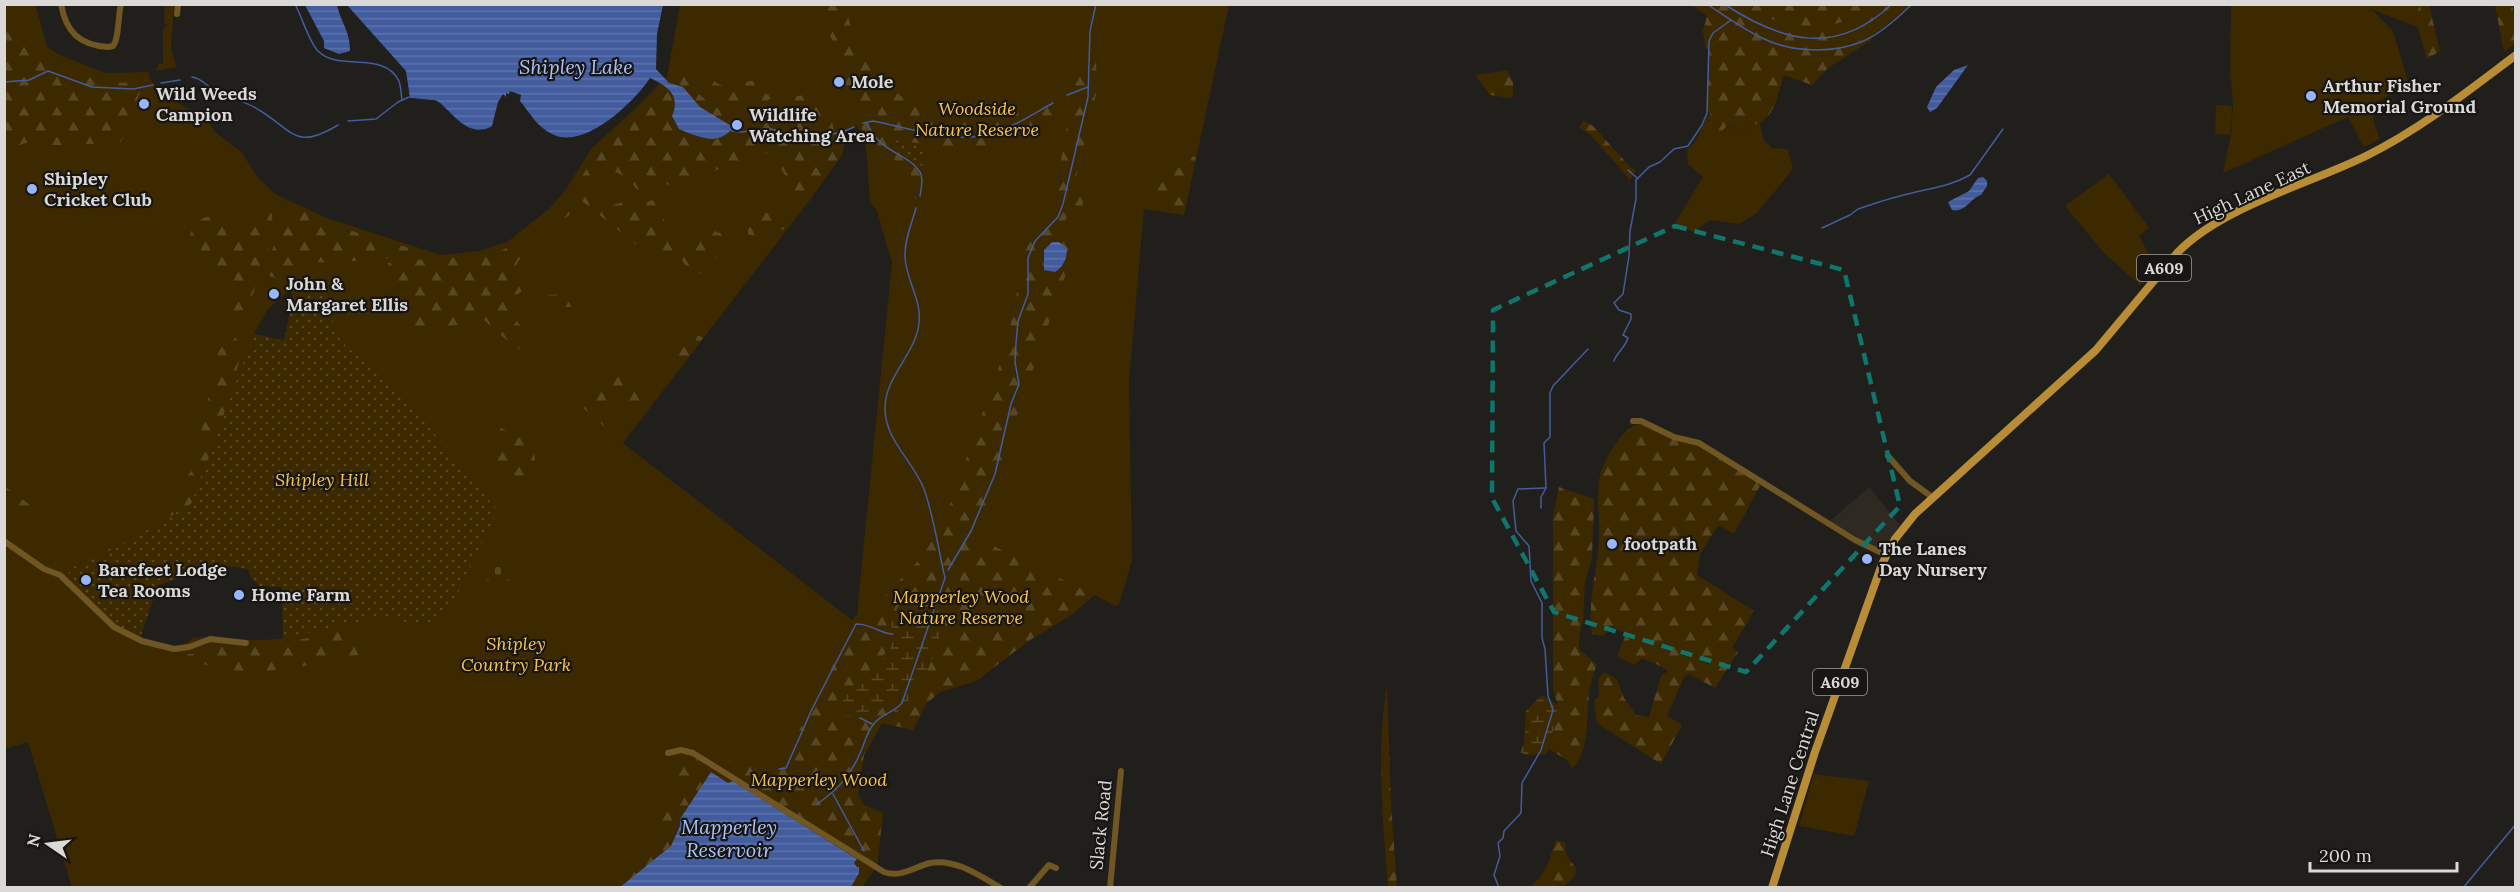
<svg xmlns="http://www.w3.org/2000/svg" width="2520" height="892" font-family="Lora,serif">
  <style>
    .built { fill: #2e2921 }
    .green { fill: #3c2900; fill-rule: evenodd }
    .forest { fill: url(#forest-firs); fill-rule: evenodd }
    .wetland { fill: url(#wetland-marsh) }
    .cemetery { fill: url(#cemetery-stones) }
    .garden { fill: url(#garden-dots) }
    .water { fill: url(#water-rules) }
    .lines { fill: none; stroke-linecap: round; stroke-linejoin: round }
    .stream { stroke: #425c9e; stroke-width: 1.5 }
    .minor { stroke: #6f5622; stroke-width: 6 }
    .major { stroke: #b88d35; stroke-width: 8 }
    .marked { fill: none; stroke: #0f766e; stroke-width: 4.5; stroke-dasharray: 12 8; stroke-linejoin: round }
    .poi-dot { fill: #97b6fd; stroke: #171613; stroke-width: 2 }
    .labels { text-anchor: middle; stroke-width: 4.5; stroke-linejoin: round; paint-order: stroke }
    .shield { fill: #171613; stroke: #a09e9d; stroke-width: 1.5 }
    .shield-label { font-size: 16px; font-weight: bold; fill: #dbd9d8 }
    .poi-label { font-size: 18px; font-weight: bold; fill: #dbd9d8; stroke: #171613; text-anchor: start }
    .park-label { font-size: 18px; font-style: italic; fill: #f9c354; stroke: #171613 }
    .street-label { font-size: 18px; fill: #dbd9d8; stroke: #171613 }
    .water-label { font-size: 20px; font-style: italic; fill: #aac2fb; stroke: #171613 }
  </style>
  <defs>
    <pattern id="forest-firs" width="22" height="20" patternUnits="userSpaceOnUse" patternTransform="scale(1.5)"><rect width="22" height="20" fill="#3c2900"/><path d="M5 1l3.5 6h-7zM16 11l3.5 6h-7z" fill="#584724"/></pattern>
    <pattern id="wetland-marsh" width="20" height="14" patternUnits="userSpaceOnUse" patternTransform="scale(1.5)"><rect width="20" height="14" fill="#3c2900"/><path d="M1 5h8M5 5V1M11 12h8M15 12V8" fill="none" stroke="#584724"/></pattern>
    <pattern id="cemetery-stones" width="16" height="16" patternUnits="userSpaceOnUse" patternTransform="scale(1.5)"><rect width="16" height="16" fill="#3c2900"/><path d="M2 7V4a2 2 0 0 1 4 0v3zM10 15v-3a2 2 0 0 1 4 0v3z" fill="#584724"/></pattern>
    <pattern id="garden-dots" width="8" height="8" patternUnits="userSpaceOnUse" patternTransform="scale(1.5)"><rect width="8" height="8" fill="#3c2900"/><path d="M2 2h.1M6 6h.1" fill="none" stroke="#584724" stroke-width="1.8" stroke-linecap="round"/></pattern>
    <pattern id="water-rules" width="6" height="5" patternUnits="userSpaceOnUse" patternTransform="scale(1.5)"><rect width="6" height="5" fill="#425c9e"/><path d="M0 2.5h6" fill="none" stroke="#5d73ab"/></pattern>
  </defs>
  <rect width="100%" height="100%" fill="#211f1c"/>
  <!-- built -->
  <polygon class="built" points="1869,487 1900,525 1884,548 1873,547 1830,521"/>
  <!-- green -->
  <g class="green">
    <path d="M 4,5 L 36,5 L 47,47 L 58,54 L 105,73 L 149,72 L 149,77 L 158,91 L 207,120 L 215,132 L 241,152 L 260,180 L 277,195 L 327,218 L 441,255 L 479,251 L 507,242 L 549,209 L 564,192 L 592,148 L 636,108 L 667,76 L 680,5 L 1229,5 L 1184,215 L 1144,209 L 1129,382 L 1132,561 L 1119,604 L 1116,606 L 1094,595 L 1074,613 L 1030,640 L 976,681 L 940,692 L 926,704 L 913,730 L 882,723 L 864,755 L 858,795 L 864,805 L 883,813 L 877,866 L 862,887 L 72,887 L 28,742 L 5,749 ZM 856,125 L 866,145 L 870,202 L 877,211 L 892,263 L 858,602 L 858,614 L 852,620 L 623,443 L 809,201 L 842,155 L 847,130 ZM 291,289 L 293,300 L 284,340 L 254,334 L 267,310 ZM 229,566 L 249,569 L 251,578 L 260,586 L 282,587 L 283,638 C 253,643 224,637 194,637 C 178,653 160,643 140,638 L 158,585 L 210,567 L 218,571 Z"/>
    <polygon points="165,5 174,5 171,47 176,67 156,71 159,63 163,64 163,29 168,25 164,22"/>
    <path d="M 1719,5 L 1912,5 C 1896,19 1869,42 1846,44 L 1844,34 L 1881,16 L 1843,32 L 1792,36 L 1754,24 Z"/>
    <polygon points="2231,5 2419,5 2425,30 2371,9 2393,31 2409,85 2373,104 2374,123 2380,139 2364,147 2348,117 2223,173 2231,134 2233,105 2230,71"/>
    <polygon points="2216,105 2232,106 2230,135 2215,134"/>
    <polygon points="1710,112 1719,133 1729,126 1739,130 1760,123 1763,139 1772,148 1788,149 1793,169 1757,213 1739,224 1710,220 1693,232 1675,223 1703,177 1688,164 1687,150 1694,143"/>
    <polygon points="2109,174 2149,228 2139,236 2158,271 2140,285 2105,254 2065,206"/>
    <polygon points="1814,774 1869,781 1854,836 1799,826"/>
  </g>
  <!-- forest -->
  <g class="forest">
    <path d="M 821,5 L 847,5 C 848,13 849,24 853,32 C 877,90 931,131 995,118 C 1013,114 1031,104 1047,97 L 1057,107 L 1060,116 L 986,150 L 959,149 L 892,140 L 892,142 C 917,158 930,166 926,198 L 915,199 C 914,159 900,168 875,146 L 870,146 L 856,116 L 858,113 L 849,94 L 844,96 L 841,92 L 847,78 L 847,71 L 825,25 Z"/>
    <path d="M 1692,5 C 1702,4 1716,2 1725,4 C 1739,8 1753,21 1766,26 C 1807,43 1852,29 1885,5 L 1889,9 L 1869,23 L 1844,34 L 1846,44 L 1851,44 L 1874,32 L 1870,41 L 1828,68 L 1812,85 L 1784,75 L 1775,105 L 1769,115 L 1760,123 L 1739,130 L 1728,125 L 1719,134 L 1707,106 L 1709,50 L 1705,46 L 1703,31 L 1707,16 Z"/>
    <path d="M 1738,5 L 1873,5 C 1832,39 1781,27 1738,5 Z"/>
    <polygon points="2420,5 2429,5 2440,51 2427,59 2415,17"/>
    <polygon points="2495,5 2512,5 2515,17 2515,43 2504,52"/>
    <polygon points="4,19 50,64 105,83 144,82 121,142 75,145 43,145 29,142 5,150"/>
    <polygon points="1096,56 1097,90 1073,191 1055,191 1069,117 1066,116 1068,98 1065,86 1071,81 1088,57"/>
    <path d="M 688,63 L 692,67 L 696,80 L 709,78 L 720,85 L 758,80 L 764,84 L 765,93 L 773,97 C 764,102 753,112 743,113 C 718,115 696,85 686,67 Z"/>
    <path d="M 678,66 L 699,94 L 710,104 L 725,112 L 740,117 L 752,115 L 782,98 L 821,93 L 822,105 L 828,104 L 834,131 L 847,130 L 842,155 L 809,201 L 803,203 L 770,152 C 733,160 700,181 663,185 L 653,178 L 638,172 L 644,182 L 638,190 C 628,179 619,171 604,168 L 589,188 L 586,198 L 603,208 L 623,202 L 634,206 L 653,200 L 665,221 L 655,231 C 677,244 693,252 711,230 L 731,237 L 728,247 L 701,273 L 689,271 L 680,257 L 668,270 L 572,193 L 596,153 L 665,85 L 676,100 L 673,117 L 679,129 L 716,140 L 729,123 L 716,118 L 700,107 L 680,84 L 666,81 L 673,67 Z"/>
    <polygon points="1503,71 1507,71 1513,82 1513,96 1511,98 1490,95 1475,75"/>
    <polygon points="1583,121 1593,126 1631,168 1636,170 1630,180 1591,135 1579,127"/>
    <polygon points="1192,156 1196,157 1184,215 1153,210 1155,189"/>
    <path d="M 1083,195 L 1083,205 L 1066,218 L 1063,234 L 1079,236 L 975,537 L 1094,595 L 1074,613 L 1030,640 L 976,681 L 940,692 L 926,704 L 913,730 L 882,723 L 864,755 L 858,795 L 864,805 L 883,813 L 877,866 L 703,757 L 704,755 L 751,765 L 784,760 L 852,628 L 858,619 L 869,612 L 925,554 L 923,546 L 942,527 L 1007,344 L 1020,276 L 1020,257 L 1032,234 L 1053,220 L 1061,196 ZM 995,584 L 1022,600 L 1023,607 L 1013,614 L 1006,629 L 1002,630 L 985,611 L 984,602 L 989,586 ZM 909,594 L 941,603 L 939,649 L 930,663 L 924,681 L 909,696 L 905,707 L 886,704 L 876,713 L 859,719 L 840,707 C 845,699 850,690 857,683 C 872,668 886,657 894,636 L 890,625 L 901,601 Z"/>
    <path d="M 567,199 L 578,206 L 568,216 L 529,244 L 515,267 L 512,260 L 503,265 L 504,272 L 509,278 L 525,275 L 530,284 L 518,294 L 504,297 C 508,313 520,323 528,337 L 518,350 L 484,320 L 411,333 L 388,263 L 501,251 L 527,236 Z"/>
    <polygon points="292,207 345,229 433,255 331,263 294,260 291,277 278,279 264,274 278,234 278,213"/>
    <path d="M 267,210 L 272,214 L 273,232 L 248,309 L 229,313 L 230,280 L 189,238 C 199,204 226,218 249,228 L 254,226 Z"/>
    <polygon points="782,211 791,225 788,228 755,237 748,234 748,223 758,214"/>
    <path d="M 570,294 L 580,295 L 584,299 L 582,306 C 569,307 548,309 537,302 L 545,295 Z"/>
    <polygon points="230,330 242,347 241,355 198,504 190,517 83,564 136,534 157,516 193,469 221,340"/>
    <polygon points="689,330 703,338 684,363 675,356 674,350"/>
    <path d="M 615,376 C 631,378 642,394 651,406 L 639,422 L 623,404 L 611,397 L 607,402 L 609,409 L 620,424 L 614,435 L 572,398 Z"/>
    <path d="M 1641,423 L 1698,445 L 1761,484 L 1734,534 L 1718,525 L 1700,554 L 1697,575 L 1754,611 L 1732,648 L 1738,652 L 1715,688 L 1689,674 L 1684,677 L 1667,716 L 1682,725 L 1661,764 L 1597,723 L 1594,702 L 1599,696 L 1598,679 L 1604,672 L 1617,679 L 1624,698 L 1636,715 L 1649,717 L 1661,676 L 1668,671 C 1660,664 1651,663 1642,658 L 1634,665 L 1617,656 L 1626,634 L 1612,626 L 1603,636 L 1592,634 C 1587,600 1598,570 1599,537 C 1600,521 1596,490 1600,476 C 1604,459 1623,426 1641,423 Z"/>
    <path d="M 501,428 C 534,443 541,452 531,487 L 510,487 L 490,444 Z"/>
    <path d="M 1559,487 L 1594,499 L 1592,557 L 1585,582 L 1583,621 L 1579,636 L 1579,649 L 1597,665 C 1595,670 1592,677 1591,683 C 1585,707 1592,750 1572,769 L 1568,761 L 1549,749 L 1558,705 L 1553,690 L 1553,516 Z"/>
    <polygon points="7,488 37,510 26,521 5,504 5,491"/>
    <path d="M 367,625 L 358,655 C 313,663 264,679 218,668 C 207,666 197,662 187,658 L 188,654 L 197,654 L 197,647 L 213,641 L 243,647 L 276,645 Z"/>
    <path d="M 1387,685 L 1391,804 L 1397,887 L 1388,887 C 1383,823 1376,749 1387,685 Z"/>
    <polygon points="693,757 712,769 696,798 680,819 680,825 671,846 635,876 619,887 615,888 664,842 667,835 653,823 667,807 677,810 690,788 675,781 667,773"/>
    <path d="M 1556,840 L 1566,843 L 1565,852 L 1576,869 L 1575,876 L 1563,887 L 1529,887 C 1546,877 1550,857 1556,840 Z"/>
  </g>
  <!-- wetland -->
  <g class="wetland">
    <path d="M 909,594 L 941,603 L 941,624 L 944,635 L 939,636 L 939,649 L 930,663 L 921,685 L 909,697 L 906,712 L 901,710 L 895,713 L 893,705 L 886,704 L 877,713 L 859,719 L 851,715 L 845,716 L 840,712 C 842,683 891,666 894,636 C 894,631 891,626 890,622 L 901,601 Z"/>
    <polygon points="1542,695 1558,705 1549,749 1545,754 1526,755 1520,752 1524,744 1526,711"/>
  </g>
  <!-- cemetery -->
  <polygon class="cemetery" points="495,562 511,578 499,591 482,575"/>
  <!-- garden -->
  <g class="garden">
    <polygon points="892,140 926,144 923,167 892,142"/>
    <polygon points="321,291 340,340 412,407 498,511 453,603 433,627 381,617 284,638 282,587 260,586 251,578 249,569 229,566 218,571 210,567 158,585 140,638 115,625 69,580 69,569 100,556 139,535 191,504 254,334 284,341 293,299"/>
  </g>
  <!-- water -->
  <g class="water">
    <path d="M 305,5 L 337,5 C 341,23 350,30 350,51 L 339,54 L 324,48 L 324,41 Z"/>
    <path d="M 347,5 L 663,5 L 657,34 L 656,69 L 669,83 L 683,87 L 700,107 L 733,127 C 720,147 698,137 679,129 L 672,116 C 681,96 668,86 650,78 C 634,102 584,151 552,134 C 537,127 530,113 520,101 L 521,95 L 510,91 L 509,94 L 506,93 L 506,97 L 503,94 L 498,102 L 492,126 C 465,142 447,102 434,100 C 428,100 416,98 410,98 L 406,71 Z"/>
    <polygon points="1968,65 1937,108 1930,112 1927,107 1936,87 1954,70"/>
    <path d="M 1983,177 L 1987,181 L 1987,186 L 1981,195 C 1970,198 1966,213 1952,210 L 1948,202 L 1969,191 L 1978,178 Z"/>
    <path d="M 1052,242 L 1059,242 L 1067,248 C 1067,258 1064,266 1055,272 L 1044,270 L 1044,250 Z"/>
    <polygon points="711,772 728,783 733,781 857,859 854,863 857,867 859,867 859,873 851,887 619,888 671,846 680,826 680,819"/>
  </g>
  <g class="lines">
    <!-- stream -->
    <g class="stream">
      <path d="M 295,4 C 302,17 309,42 318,51 C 338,72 384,50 399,81 C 401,87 401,94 402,100"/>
      <path d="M 1707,4 C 1725,16 1743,29 1762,38 C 1790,52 1831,54 1861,42 C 1879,35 1898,18 1912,4"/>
      <path d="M 1724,4 C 1782,42 1836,57 1892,4"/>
      <path d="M 192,77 C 202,78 207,87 216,91 C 230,99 246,101 259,110 C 294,131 295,151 338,125"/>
      <polyline points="4,82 29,80 48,71 92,87 133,89 153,85"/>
      <polyline points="161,83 180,80"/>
      <polyline points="1067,95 1088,87"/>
      <polyline points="348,121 376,119 398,102 409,97"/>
      <path d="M 863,123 L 873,121 C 910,128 953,144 990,134 C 1012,128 1033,114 1053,103"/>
      <path d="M 867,123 C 880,154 907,152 920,172 C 924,179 921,189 920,196"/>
      <polyline points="731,131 742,132 766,128 811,138 843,132 854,127"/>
      <polyline points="1628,170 1637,178"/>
      <path d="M 916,208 C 912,223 904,241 905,257 C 906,280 922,300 919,323 C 916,354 885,376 885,408 C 885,441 913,460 924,489 C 934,517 938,548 945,578"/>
      <path d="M 1822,228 L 1850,215 L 1858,209 C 1876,203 1893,197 1912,193 C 1932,188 1951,186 1970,175 L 2003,129"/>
      <path d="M 1614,361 C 1617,352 1625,348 1628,338 L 1623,335 L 1631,319 L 1631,314 L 1619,310 L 1614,303 L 1623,294 L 1629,256 L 1630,231 L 1636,199 L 1636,180 L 1649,167 L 1660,162 L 1674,149 L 1688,146 L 1702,125 L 1707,113 L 1709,41 L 1713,33 L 1731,20"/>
      <polyline points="1541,508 1541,497 1546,488 1544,443 1550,437 1550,393 1553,386 1588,349"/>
      <polyline points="948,570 971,531 995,474 1011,404 1019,384 1015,362 1016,343 1018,321 1028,294 1028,258 1035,241 1058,217 1063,204 1088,97 1090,31 1096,4"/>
      <polyline points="860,718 872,724"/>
      <path d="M 779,769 L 786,768 L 812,709 L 856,624 C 873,624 880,634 893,634"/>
      <polyline points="833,794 864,851"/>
      <path d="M 817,804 C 839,789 851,775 861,751 C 865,742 867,732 873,725 C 880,714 894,713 902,703 L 945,578"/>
      <polyline points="1499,888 1494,875 1500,856 1498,843 1503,838 1504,831 1521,813 1522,783 1541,750 1553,710 1548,696 1545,649 1542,638 1542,603 1531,581 1529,546 1516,531 1513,501 1518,489 1546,488"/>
      <polyline points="2463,888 2516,824"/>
    </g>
    <!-- minor -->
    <g class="minor">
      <path d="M 61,4 C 66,32 79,45 108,47 L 113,46 C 119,39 118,16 121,4"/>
      <polyline points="177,14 178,4"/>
      <polyline points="1633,421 1641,421 1674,437 1699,443 1855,540 1886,555"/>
      <polyline points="1888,456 1910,481 1932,497"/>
      <polyline points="4,541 44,569 60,575 114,627 142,641 174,649 189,647 210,639 246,643"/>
      <path d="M 668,753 L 681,750 L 693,753 L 884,872 C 901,878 914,867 930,863 C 955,858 980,876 1001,888"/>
      <polyline points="1029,888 1049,865 1056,868"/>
      <polyline points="1110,888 1121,771"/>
    </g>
    <!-- major -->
    <path class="major" d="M 1772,888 L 1815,752 L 1882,564 L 1895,539 L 1915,514 L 2096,350 L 2178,252 C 2223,206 2310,184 2368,155 C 2422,128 2468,91 2516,55"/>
  </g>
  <!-- marked area -->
  <path class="marked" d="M 1675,226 L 1844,270 L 1900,506 L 1746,672 L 1554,612 L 1492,498 L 1493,310 Z"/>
  <!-- markers -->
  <g class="poi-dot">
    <circle cx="839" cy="82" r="6"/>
    <circle cx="2311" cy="96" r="6"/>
    <circle cx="144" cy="104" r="6"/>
    <circle cx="737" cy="125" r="6"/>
    <circle cx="32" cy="189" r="6"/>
    <circle cx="274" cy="294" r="6"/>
    <circle cx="1612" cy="544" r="6"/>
    <circle cx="1867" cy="559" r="6"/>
    <circle cx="86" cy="580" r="6"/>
    <circle cx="239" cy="595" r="6"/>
  </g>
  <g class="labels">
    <!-- shield labels -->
    <g class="shield">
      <rect x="2137" y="255" width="54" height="26" rx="4.5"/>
      <rect x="1813" y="669" width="54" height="26" rx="4.5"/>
    </g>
    <g class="shield-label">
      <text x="2164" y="274">A609</text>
      <text x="1840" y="688">A609</text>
    </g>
    <!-- poi labels -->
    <g class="poi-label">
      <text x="851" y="88">Mole</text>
      <text x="2323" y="92">Arthur Fisher<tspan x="2323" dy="21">Memorial Ground</tspan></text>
      <text x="156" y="100">Wild Weeds<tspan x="156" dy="21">Campion</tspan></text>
      <text x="749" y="121">Wildlife<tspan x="749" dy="21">Watching Area</tspan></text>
      <text x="44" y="185">Shipley<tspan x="44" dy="21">Cricket Club</tspan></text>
      <text x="286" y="290">John &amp;<tspan x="286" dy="21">Margaret Ellis</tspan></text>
      <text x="1624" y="550">footpath</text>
      <text x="1879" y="555">The Lanes<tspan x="1879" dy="21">Day Nursery</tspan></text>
      <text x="98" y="576">Barefeet Lodge<tspan x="98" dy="21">Tea Rooms</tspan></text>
      <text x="251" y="601">Home Farm</text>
    </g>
    <!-- park labels -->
    <g class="park-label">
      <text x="977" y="115">Woodside<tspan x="977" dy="21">Nature Reserve</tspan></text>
      <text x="322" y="486">Shipley Hill</text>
      <text x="961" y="603">Mapperley Wood<tspan x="961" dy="21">Nature Reserve</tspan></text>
      <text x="516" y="650">Shipley<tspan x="516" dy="21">Country Park</tspan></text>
      <text x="819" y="786">Mapperley Wood</text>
    </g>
    <!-- street labels -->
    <g class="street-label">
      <text transform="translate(2252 193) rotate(-25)" y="6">High Lane East</text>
      <text transform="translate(1790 784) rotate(-72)" y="6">High Lane Central</text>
      <text transform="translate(1101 825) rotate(-84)" y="6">Slack Road</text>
    </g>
    <!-- water labels -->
    <g class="water-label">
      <text x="576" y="74">Shipley Lake</text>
      <text x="729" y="834">Mapperley<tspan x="729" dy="23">Reservoir</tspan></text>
    </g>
  </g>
  <!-- border -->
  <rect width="2520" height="892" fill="none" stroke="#dbd9d8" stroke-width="12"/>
  <!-- north arrow -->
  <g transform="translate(48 844) rotate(284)" stroke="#171613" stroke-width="4.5" paint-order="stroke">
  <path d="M0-4.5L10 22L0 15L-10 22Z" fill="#dbd9d8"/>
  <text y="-9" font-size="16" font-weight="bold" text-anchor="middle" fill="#dbd9d8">N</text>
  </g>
  <!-- scale -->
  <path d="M2310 862v9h147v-9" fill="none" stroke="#dbd9d8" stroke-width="3"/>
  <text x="2319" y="862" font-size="18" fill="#dbd9d8" stroke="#171613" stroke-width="4.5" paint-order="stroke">200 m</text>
</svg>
